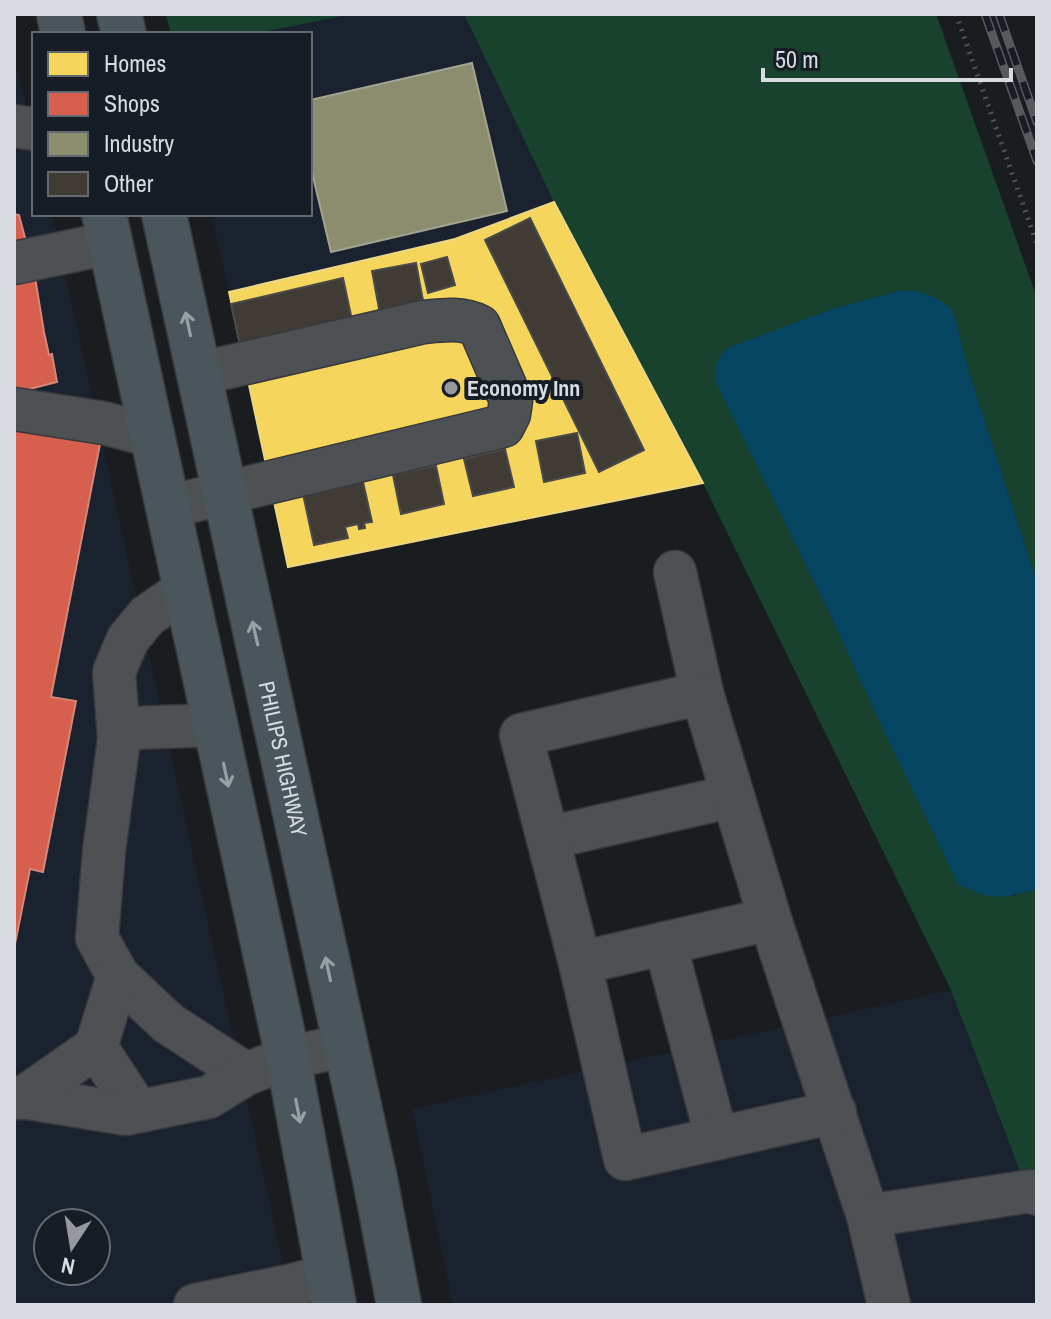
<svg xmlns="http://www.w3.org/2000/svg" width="1051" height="1319" font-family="'Archivo Narrow',sans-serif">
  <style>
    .built { fill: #19222e; fill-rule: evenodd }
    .green { fill: #18422e }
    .water { fill: #074662 }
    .homes { fill: #f6d55c; stroke: #edd784; stroke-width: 2 }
    .shops { fill: #d6604d; stroke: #d68579; stroke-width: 2 }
    .industry { fill: #8c8c6e; stroke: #a2a490; stroke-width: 2 }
    .building { fill: #413b36; stroke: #4a4a4b; stroke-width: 2 }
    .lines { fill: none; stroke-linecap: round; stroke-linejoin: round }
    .minor-casing { stroke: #37393d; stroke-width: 45 }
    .major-casing { stroke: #37393d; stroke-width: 47 }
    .path { stroke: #505255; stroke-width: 5; stroke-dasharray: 2 6; stroke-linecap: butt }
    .minor { stroke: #4e5154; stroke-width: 42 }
    .major { stroke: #4a565b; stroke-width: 44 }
    .rail-casing { stroke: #57595c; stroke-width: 9 }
    .rail { stroke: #161d24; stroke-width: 6; stroke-dasharray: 18; stroke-linecap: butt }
    .oneway { stroke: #989fa5 }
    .poi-dot { fill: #95989d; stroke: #161d24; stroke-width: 3 }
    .labels { text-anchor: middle; stroke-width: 8; stroke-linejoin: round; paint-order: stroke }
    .poi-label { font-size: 22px; font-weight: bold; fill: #d7dbe1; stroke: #161d24; text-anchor: start }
    .street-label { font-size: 22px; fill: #d7dbe1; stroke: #161d24 }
  </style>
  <rect width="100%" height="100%" fill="#1a1d20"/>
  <!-- built -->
  <g class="built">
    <polygon points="353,14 464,14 554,202 455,239 229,292 211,214 310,214 310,34 253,34"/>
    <path d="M 14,57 L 34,136 L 34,214 L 52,214 L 292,1305 L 14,1305 ZM 48,1223 L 96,1223 L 96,1271 L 48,1271 Z"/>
    <polygon points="951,990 1037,1216 1037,1305 453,1305 412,1109"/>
  </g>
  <!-- green -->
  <g class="green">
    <polygon points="166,14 353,14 253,34 171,34"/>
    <polygon points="464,14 936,14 1037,298 1037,582 969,372 955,318 916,291 898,291 832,309 792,534 912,787 1012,896 1037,889 1037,1216 951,990 703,483 554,202"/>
  </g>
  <!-- water -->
  <path class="water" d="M 898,291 L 916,291 L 936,298 L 949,307 L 955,318 L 969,372 L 1037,582 L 1037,889 C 1003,899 990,901 958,884 L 875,712 L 830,614 L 715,381 C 715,363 717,356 732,346 L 832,309 Z"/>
  <!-- homes -->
  <polygon class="homes" points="554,202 703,483 288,567 229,292 455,239"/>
  <!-- shops -->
  <g class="shops">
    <polygon points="14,214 19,215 28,249 14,252"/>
    <polygon points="34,271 44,332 49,355 52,354 57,382 14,393 14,277"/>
    <polygon points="14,427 100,444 51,697 76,701 43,872 30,869 14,949"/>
  </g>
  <!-- industry -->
  <polygon class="industry" points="472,63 507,211 331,252 310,164 310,100"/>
  <!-- building -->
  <g class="building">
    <polygon points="530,218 644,450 599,472 485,240"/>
    <polygon points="447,257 455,285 428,293 421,264"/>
    <polygon points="416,263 424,306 380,314 372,271"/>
    <polygon points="343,278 352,320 240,345 231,304"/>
    <polygon points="577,433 585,473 544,482 536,441"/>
    <polygon points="505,449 514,487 473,496 464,459"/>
    <polygon points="436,466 444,504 401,514 393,475"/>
    <polygon points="363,482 372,522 364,523 365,528 359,529 358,524 345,527 348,538 314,545 303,494"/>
  </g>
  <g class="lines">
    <defs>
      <g id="minor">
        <polyline points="14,126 34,129"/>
        <polyline points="14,263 110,243"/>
        <polyline points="14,409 104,423 152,436"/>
        <path d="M 168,507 L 503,426 L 509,414 L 511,400 L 479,326 C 461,317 442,320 423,322 L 198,374"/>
        <polyline points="675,572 702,693"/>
        <polyline points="215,725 133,728 119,739 104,851 97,938 118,976 168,1023 246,1074"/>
        <polyline points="119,739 114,672 128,639 147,616 186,589"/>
        <polyline points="548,838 733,796"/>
        <polyline points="770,919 580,963 521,735 702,693 770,919 868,1216 1031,1191 1037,1194"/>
        <polyline points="665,943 717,1139"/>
        <polyline points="580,963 625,1159 835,1112"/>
        <polyline points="96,1047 138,1111"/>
        <polyline points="14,1098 28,1098 126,1114 209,1097 246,1074 288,1058 346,1045"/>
        <polyline points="23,1098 96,1047 118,976"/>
        <polyline points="868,1216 889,1305"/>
        <polyline points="195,1305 293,1285 329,1275"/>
      </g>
      <g id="major">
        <polyline points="59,14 63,34"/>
        <polyline points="119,14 124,34"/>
        <polyline points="104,214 288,1058 334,1305"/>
        <path id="s1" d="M 164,214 L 375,1179 L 399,1305"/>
      </g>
    </defs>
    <!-- minor casing -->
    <use href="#minor" class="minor-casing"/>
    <!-- major casing -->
    <use href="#major" class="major-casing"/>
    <!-- path -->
    <polyline class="path" points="956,14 1037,244"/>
    <!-- minor -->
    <use href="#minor" class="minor"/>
    <!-- major -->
    <use href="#major" class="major"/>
    <defs>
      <g id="rail">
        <polyline points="985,14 1037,161"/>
        <polyline points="999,14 1037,122"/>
      </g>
    </defs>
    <!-- rail casing -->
    <use href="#rail" class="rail-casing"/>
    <!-- rail -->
    <use href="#rail" class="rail"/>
  </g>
  <!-- one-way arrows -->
  <defs><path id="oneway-shaft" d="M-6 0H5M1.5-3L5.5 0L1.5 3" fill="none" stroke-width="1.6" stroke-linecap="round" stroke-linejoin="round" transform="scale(2)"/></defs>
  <g class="oneway">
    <use href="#oneway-shaft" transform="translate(188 324) rotate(-102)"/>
    <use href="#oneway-shaft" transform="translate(255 633) rotate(-103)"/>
    <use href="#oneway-shaft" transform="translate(226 775) rotate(78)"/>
    <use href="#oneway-shaft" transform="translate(328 969) rotate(-102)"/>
    <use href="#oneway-shaft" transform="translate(298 1111) rotate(79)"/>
  </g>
  <!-- markers -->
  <circle class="poi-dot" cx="451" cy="388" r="8"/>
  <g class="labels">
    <!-- poi labels -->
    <g class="poi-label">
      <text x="467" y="396">Economy Inn</text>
    </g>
    <!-- street labels -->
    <g class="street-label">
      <text dy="8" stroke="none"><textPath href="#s1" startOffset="558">PHILIPS HIGHWAY</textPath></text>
    </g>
  </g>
  <!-- border -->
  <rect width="1051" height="1319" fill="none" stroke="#d7dbe1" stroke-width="32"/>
  <!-- legend -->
  <rect x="32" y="32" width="280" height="184" fill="#161d24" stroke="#636970" stroke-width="2"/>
  <rect x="48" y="52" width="40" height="24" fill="#f6d55c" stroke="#636970" stroke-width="2"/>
  <text x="104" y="72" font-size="24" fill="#d7dbe1">Homes</text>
  <rect x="48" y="92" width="40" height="24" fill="#d6604d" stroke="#636970" stroke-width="2"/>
  <text x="104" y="112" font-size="24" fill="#d7dbe1">Shops</text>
  <rect x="48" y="132" width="40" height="24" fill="#8c8c6e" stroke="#636970" stroke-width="2"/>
  <text x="104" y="152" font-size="24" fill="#d7dbe1">Industry</text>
  <rect x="48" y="172" width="40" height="24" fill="#413b36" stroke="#636970" stroke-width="2"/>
  <text x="104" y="192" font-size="24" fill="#d7dbe1">Other</text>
  <!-- north arrow -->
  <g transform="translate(72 1247) rotate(192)"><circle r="38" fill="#161d24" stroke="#636970" stroke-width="2"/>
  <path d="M0-6L14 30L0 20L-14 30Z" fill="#95989d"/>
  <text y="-12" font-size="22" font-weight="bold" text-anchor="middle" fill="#d7dbe1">N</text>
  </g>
  <!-- scale -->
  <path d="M763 68v12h248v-12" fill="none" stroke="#d7dbe1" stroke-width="4"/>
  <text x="775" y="68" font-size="24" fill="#d7dbe1" stroke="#161d24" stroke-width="6" paint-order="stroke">50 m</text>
</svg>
